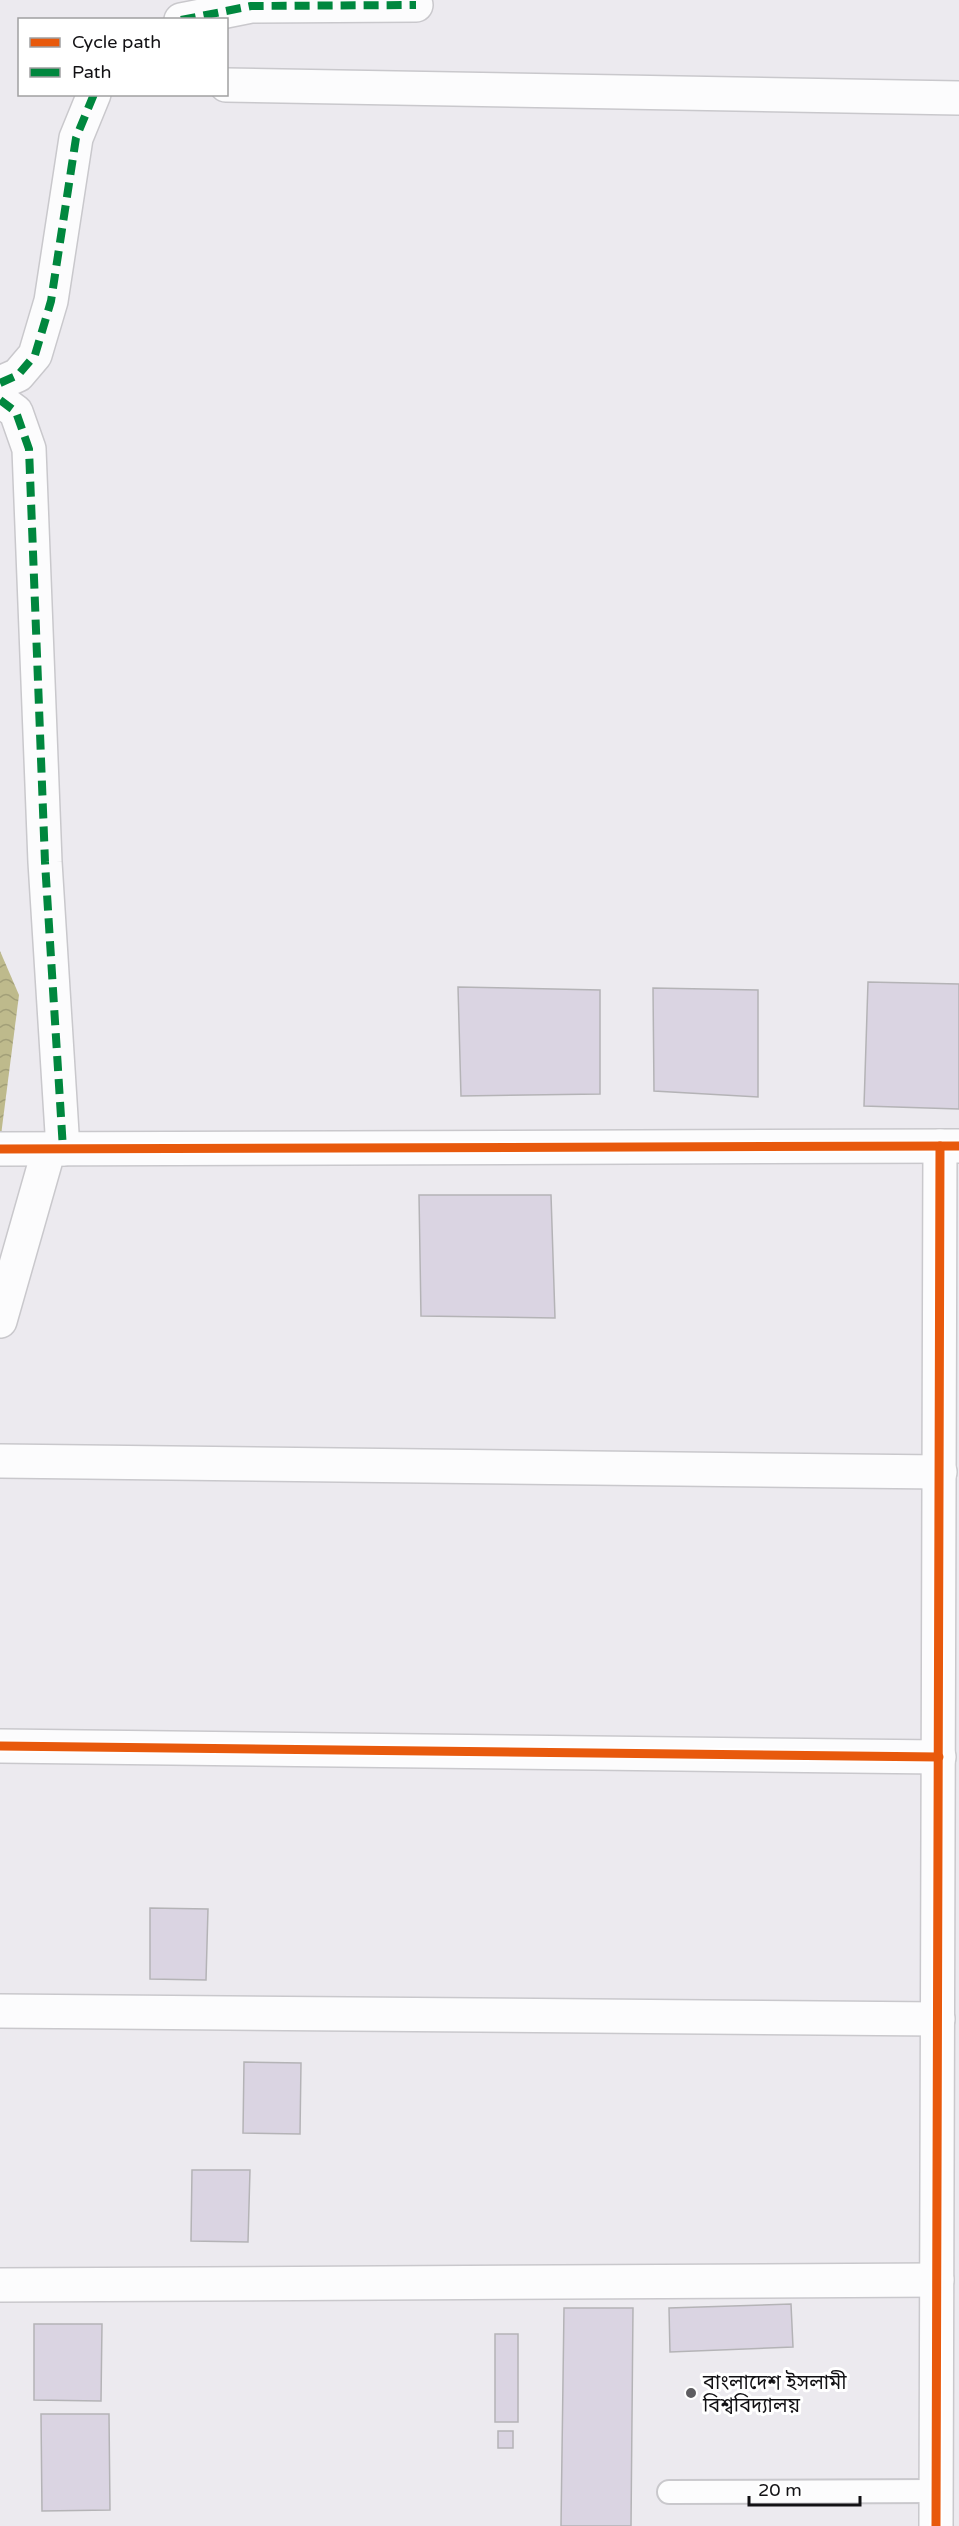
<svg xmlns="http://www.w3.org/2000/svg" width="959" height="2526" font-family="'Varela Round','Noto Sans Bengali',sans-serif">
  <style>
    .water { fill: url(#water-waves) }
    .building { fill: #dad4e2; stroke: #b4b3b6; stroke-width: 1.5 }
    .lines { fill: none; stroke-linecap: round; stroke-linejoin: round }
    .service-casing { stroke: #c9c8cc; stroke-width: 26 }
    .minor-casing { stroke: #c9c8cc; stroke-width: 36 }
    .service { stroke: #fcfcfd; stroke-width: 22 }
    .minor { stroke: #fcfcfd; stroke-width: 33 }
    .quiet { stroke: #00873e; stroke-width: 8; stroke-dasharray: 15 8; stroke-linecap: butt }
    .cycleway-casing { stroke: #fff; stroke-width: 13 }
    .cycleway { stroke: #e8590c; stroke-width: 9 }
    .poi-dot { fill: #5e5d61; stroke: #fff; stroke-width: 2 }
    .labels { text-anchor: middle; stroke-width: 6; stroke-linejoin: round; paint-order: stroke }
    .poi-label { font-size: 20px; fill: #121114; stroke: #fff; text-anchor: start }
  </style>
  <defs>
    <pattern id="water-waves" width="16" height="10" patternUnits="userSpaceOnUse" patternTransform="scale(1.5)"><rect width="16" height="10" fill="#beba8c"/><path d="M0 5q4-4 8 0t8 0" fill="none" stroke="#a29f78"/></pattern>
  </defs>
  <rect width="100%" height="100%" fill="#eceaef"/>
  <!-- water -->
  <polygon class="water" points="0,951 19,995 0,1143"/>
  <!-- building -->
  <g class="building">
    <polygon points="868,982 959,984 959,1109 864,1106"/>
    <polygon points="458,987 600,990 600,1094 461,1096"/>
    <polygon points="653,988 758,990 758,1097 654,1091"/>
    <polygon points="419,1195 551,1195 555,1318 421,1316"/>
    <polygon points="150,1908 208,1909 206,1980 150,1979"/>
    <polygon points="244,2062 301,2063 300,2134 243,2133"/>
    <polygon points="192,2170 250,2170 248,2242 191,2241"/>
    <polygon points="791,2304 793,2347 670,2352 669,2308"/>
    <polygon points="564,2308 633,2308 631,2526 561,2526"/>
    <polygon points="34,2324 102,2324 101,2401 34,2400"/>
    <rect x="495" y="2334" width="23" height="88"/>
    <polygon points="41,2414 109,2414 110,2510 42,2511"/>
    <rect x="498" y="2431" width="15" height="17"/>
  </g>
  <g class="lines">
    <defs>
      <polyline id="service" points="669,2492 937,2491"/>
      <g id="minor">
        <polyline points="181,20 251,6 416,5"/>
        <polyline points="226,85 959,98"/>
        <polyline points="0,383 18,375 35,355 51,301 76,138 94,94"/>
        <polyline points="0,400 16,412 29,449 45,862 63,1149"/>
        <polyline points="0,1149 959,1146"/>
        <polyline points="0,1321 49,1149"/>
        <polyline points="0,1461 940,1472"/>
        <polyline points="0,1746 939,1757"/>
        <polyline points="0,2011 938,2019"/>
        <polyline points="0,2285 937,2280"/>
        <polyline points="936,2526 940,1146"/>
      </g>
    </defs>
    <!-- service casing -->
    <use href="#service" class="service-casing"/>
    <!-- minor casing -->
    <use href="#minor" class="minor-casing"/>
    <!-- service -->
    <use href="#service" class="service"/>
    <!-- minor -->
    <use href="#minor" class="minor"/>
    <!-- quiet -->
    <g class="quiet">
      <polyline points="181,20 251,6 416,5"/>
      <polyline points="0,383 18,375 35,355 51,301 76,138 94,94"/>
      <polyline points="0,400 16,412 29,449 45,862 63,1149"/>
    </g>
    <defs>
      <g id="cycleway">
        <polyline points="0,1149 959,1146"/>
        <polyline points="0,1746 939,1757"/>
        <polyline points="936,2526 940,1146"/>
      </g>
    </defs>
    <!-- cycleway casing -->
    <use href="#cycleway" class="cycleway-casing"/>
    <!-- cycleway -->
    <use href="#cycleway" class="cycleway"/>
  </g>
  <!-- markers -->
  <circle class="poi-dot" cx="691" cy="2393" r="6"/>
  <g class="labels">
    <!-- poi labels -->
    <g class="poi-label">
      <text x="703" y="2389">বাংলাদেশ ইসলামী<tspan x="703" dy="23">বিশ্ববিদ্যালয়</tspan></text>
    </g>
  </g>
  <!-- legend -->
  <rect x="18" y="18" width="210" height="78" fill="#ffffff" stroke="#a0a0a1" stroke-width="1.5"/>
  <rect x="30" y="38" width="30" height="9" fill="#e8590c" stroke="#a0a0a1" stroke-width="1.5"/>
  <text x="72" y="48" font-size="18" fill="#121114">Cycle path</text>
  <rect x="30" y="68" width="30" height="9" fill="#00873e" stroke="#a0a0a1" stroke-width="1.5"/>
  <text x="72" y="78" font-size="18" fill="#121114">Path</text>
  <!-- scale -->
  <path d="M749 2496v9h111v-9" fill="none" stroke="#121114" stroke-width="3"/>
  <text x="758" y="2496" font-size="18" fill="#121114" stroke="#ffffff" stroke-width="4.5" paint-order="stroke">20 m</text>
</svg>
